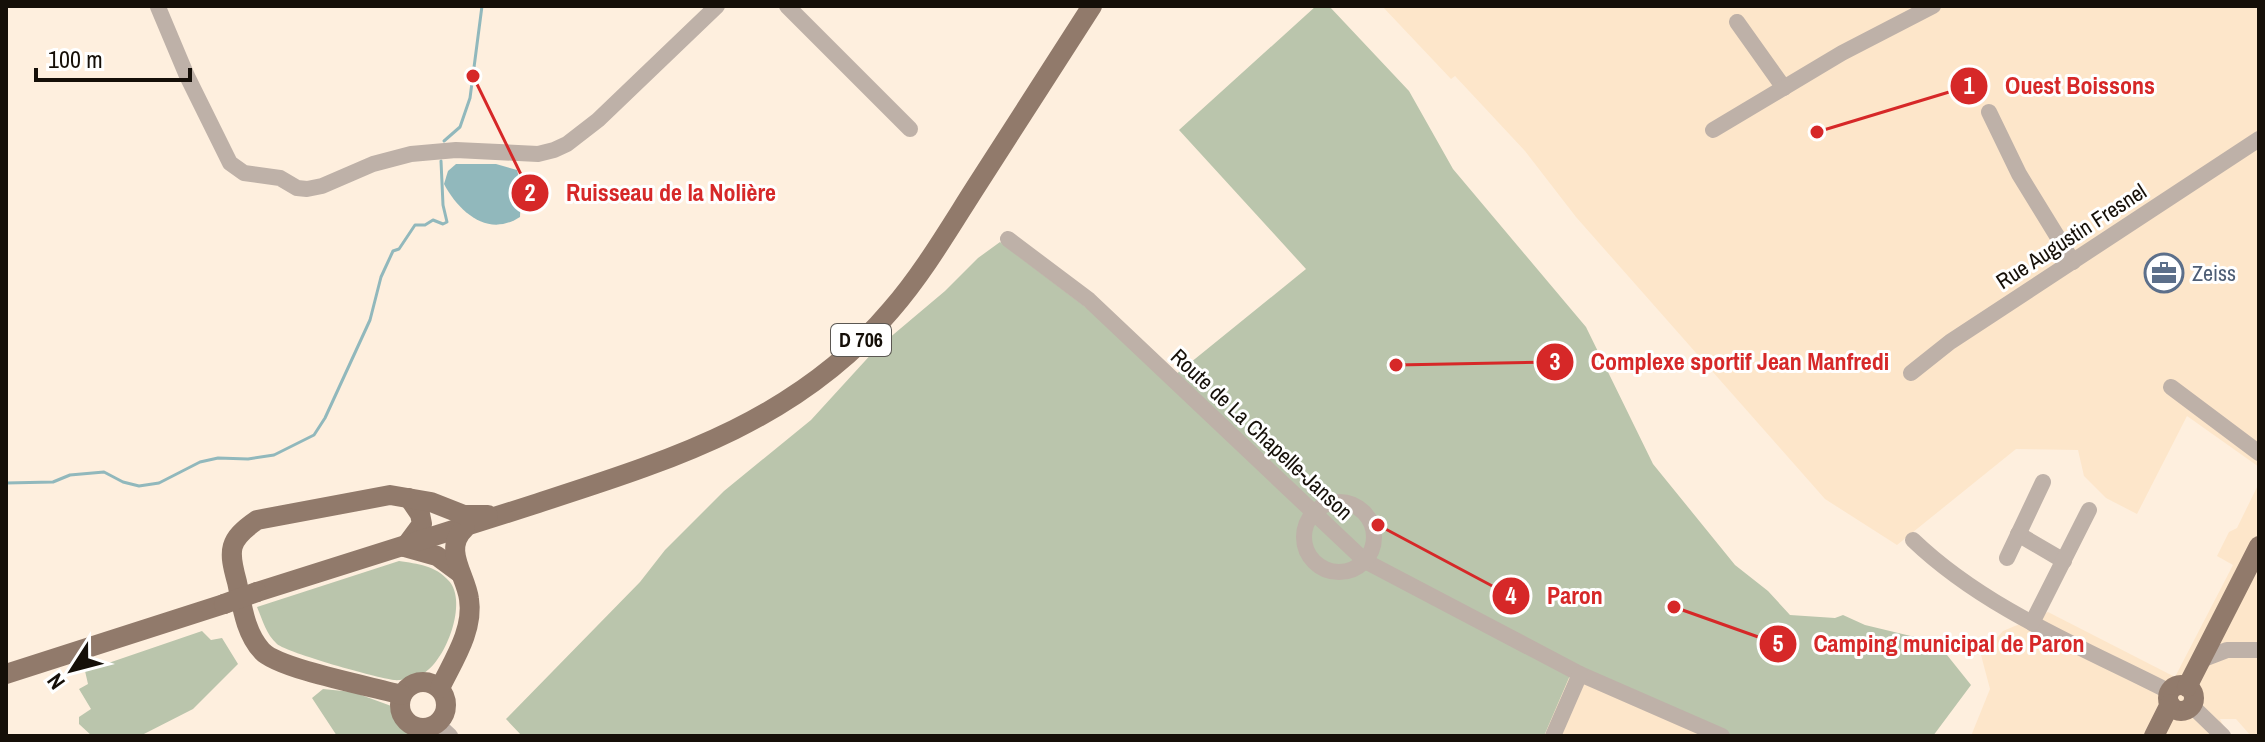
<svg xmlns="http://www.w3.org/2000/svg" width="2265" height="742" font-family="'Archivo Narrow',sans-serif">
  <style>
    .built { fill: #fde6ca }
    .green { fill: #bac5ac }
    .water { fill: #91b8bc }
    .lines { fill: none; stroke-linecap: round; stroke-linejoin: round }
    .stream { stroke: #91b8bc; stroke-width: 3 }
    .minor { stroke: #beb1a8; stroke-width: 16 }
    .major { stroke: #917a6b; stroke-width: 20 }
    .major-bridge { stroke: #917a6b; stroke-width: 20 }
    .labels { text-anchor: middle; stroke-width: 6; stroke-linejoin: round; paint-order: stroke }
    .shield { fill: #fff; stroke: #5b5752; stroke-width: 2 }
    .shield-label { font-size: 20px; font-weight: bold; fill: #150f08 }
    .street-label { font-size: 22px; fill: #150f08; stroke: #fff }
    .service-label { font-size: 22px; fill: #4e5e75; stroke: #fff; text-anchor: start }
    .leader { fill: none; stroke: #d62828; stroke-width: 3 }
    .callout-dot { fill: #d62828; stroke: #fff; stroke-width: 3 }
    .mark-label { font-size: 24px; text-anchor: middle; font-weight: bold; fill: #fff }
    .callout-label { font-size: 24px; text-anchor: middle; font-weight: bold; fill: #d62828; stroke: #fff; stroke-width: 6; stroke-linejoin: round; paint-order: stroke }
  </style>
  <rect width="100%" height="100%" fill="#feefde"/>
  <!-- built -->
  <g class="built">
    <polygon points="1382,6 2259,6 2259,467 2187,416 2137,514 2106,498 2084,476 2078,450 2016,449 1897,545 1825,499 1576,217 1525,151 1455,76 1451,79"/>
    <polygon points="2259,483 2259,736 2251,736 2236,719 2220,719 2228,736 1971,736 1990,689 1981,655 2003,631 2048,612 2175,677 2233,565 2217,556 2229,532 2237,528"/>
    <polygon points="1573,666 1638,697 1734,736 1544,736"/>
  </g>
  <!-- green -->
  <g class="green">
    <polygon points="1316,6 1329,6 1409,91 1453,169 1586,327 1653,464 1735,565 1768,591 1790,615 1835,618 1843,615 1865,625 1915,637 1920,642 1943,650 1971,685 1933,736 1734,736 1638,697 1574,666 1544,736 522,736 506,719 640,582 665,550 724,491 811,420 875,350 945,291 978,258 1000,242 1100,318 1169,380 1306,269 1179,130"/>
    <path d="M 399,561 C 418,564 435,565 449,581 C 468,602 446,660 424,673 C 417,677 401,681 394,680 C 377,678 288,653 277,644 C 266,634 263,621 257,607 Z"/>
    <polygon points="202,631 211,640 222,638 238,664 193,709 140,736 92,736 79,724 79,717 91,709 79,689 88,684 85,671"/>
    <polygon points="323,689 353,692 394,707 408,730 431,736 337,736 312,698"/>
  </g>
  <!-- water -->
  <path class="water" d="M 456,164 L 496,164 L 517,170 L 521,185 L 520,217 C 488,238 459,212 444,184 L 448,171 Z"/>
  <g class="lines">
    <!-- stream -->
    <g class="stream">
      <polyline points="444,141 460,127 470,98 482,6"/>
      <polyline points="6,483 53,482 70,475 104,472 123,482 139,486 159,483 200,462 218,458 248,459 274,455 314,435 325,418 370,320 381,277 393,251 399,249 415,225 425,225 433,220 443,224 447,222 443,205 441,161"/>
    </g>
    <!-- minor -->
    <g class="minor">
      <polyline points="787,6 910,129"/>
      <polyline points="158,7 187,76 230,163 244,173 280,178 297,188 307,189 322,186 373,164 411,154 456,150 538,154 554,150 567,144 598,120 717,6"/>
      <polyline points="1737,22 1784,88"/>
      <polyline points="1989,112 2019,174 2073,262"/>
      <polyline points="1713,130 1842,53 1933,6"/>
      <polyline points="1008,239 1089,300 1365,561 1580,674 1722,736"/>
      <polyline points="1911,373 1950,342 2259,139"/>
      <polyline points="2171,387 2259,453"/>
      <circle cx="1339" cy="537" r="35"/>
      <polyline points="2018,534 2064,561"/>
      <path d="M 1913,540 C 1985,609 2082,647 2170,692"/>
      <polyline points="2007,558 2043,482"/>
      <polyline points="2032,623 2089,510"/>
      <polyline points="2201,660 2227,650 2259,650"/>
      <polyline points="2192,706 2223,736"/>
      <polyline points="437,724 450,736"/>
      <polyline points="1553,736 1580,674"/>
    </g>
    <!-- major -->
    <g class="major">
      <polyline points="405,547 437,556 460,573"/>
      <polyline points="405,547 422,524 420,514 409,498"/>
      <path d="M 257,592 C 347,564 438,535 529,506 C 664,462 795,424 891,310 C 924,272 950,227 977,185 C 1015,125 1054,66 1092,6"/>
      <polyline points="6,674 224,604"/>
      <circle cx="423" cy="705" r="23"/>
      <circle cx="2181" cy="698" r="13"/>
      <polyline points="2187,687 2259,546"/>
      <path d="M 440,688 C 453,661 474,630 469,599 C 466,575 442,549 465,528"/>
      <path d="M 402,695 C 374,687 278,669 262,651 C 245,633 242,605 237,582 C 228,550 228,540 257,520 L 390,495 L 431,502 L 464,515 L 488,515"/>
      <polyline points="2154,736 2170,704"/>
    </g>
    <!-- major-bridge -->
    <polyline class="major-bridge" points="224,604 257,592"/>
  </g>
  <!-- icons -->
  <defs>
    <symbol id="office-ring" viewBox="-11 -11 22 22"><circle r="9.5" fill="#fff" stroke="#5c6f8a" stroke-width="1.5"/><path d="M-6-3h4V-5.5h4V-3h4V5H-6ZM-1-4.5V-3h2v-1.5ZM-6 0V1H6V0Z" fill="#5c6f8a"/></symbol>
  </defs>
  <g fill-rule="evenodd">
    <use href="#office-ring" x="2142" y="251" width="44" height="44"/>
  </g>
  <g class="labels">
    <!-- shield labels -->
    <rect class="shield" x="831" y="324" width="60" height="32" rx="6"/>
    <g class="shield-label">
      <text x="861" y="347">D 706</text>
    </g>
    <!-- street labels -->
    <g class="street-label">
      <text transform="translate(2071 236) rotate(-33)" y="8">Rue Augustin Fresnel</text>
      <text transform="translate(1262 434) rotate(43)" y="8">Route de La Chapelle-Janson</text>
    </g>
    <!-- service labels -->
    <g class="service-label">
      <text x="2192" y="281">Zeiss</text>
    </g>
  </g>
  <!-- callouts -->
  <path class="leader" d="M1817 132L1969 86M473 76L530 193M1396 365L1555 362M1378 525L1511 596M1674 607L1778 644"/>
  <g class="callout-dot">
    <circle cx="1817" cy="132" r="8"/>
    <circle cx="473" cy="76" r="8"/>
    <circle cx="1396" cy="365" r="8"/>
    <circle cx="1378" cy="525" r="8"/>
    <circle cx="1674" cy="607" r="8"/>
    <circle cx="1969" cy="86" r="20"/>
    <circle cx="530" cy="193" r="20"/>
    <circle cx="1555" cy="362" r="20"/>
    <circle cx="1511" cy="596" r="20"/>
    <circle cx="1778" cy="644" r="20"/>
  </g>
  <g class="mark-label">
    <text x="1969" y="94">1</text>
    <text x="530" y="201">2</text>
    <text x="1555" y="370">3</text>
    <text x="1511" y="604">4</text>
    <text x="1778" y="652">5</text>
  </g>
  <g class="callout-label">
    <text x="2080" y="94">Ouest Boissons</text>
    <text x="671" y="201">Ruisseau de la Nolière</text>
    <text x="1740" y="370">Complexe sportif Jean Manfredi</text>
    <text x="1575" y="604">Paron</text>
    <text x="1949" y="652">Camping municipal de Paron</text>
  </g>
  <!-- border -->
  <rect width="2265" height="742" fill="none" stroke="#150f08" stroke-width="16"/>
  <!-- north arrow -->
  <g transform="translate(72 670) rotate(234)" stroke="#ffffff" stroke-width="6" paint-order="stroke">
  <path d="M0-6L14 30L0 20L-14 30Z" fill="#150f08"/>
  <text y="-12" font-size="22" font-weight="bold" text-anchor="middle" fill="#150f08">N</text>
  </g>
  <!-- scale -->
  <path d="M36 68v12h154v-12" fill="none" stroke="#150f08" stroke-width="4"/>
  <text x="48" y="68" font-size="24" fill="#150f08" stroke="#ffffff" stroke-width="6" paint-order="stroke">100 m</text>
</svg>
